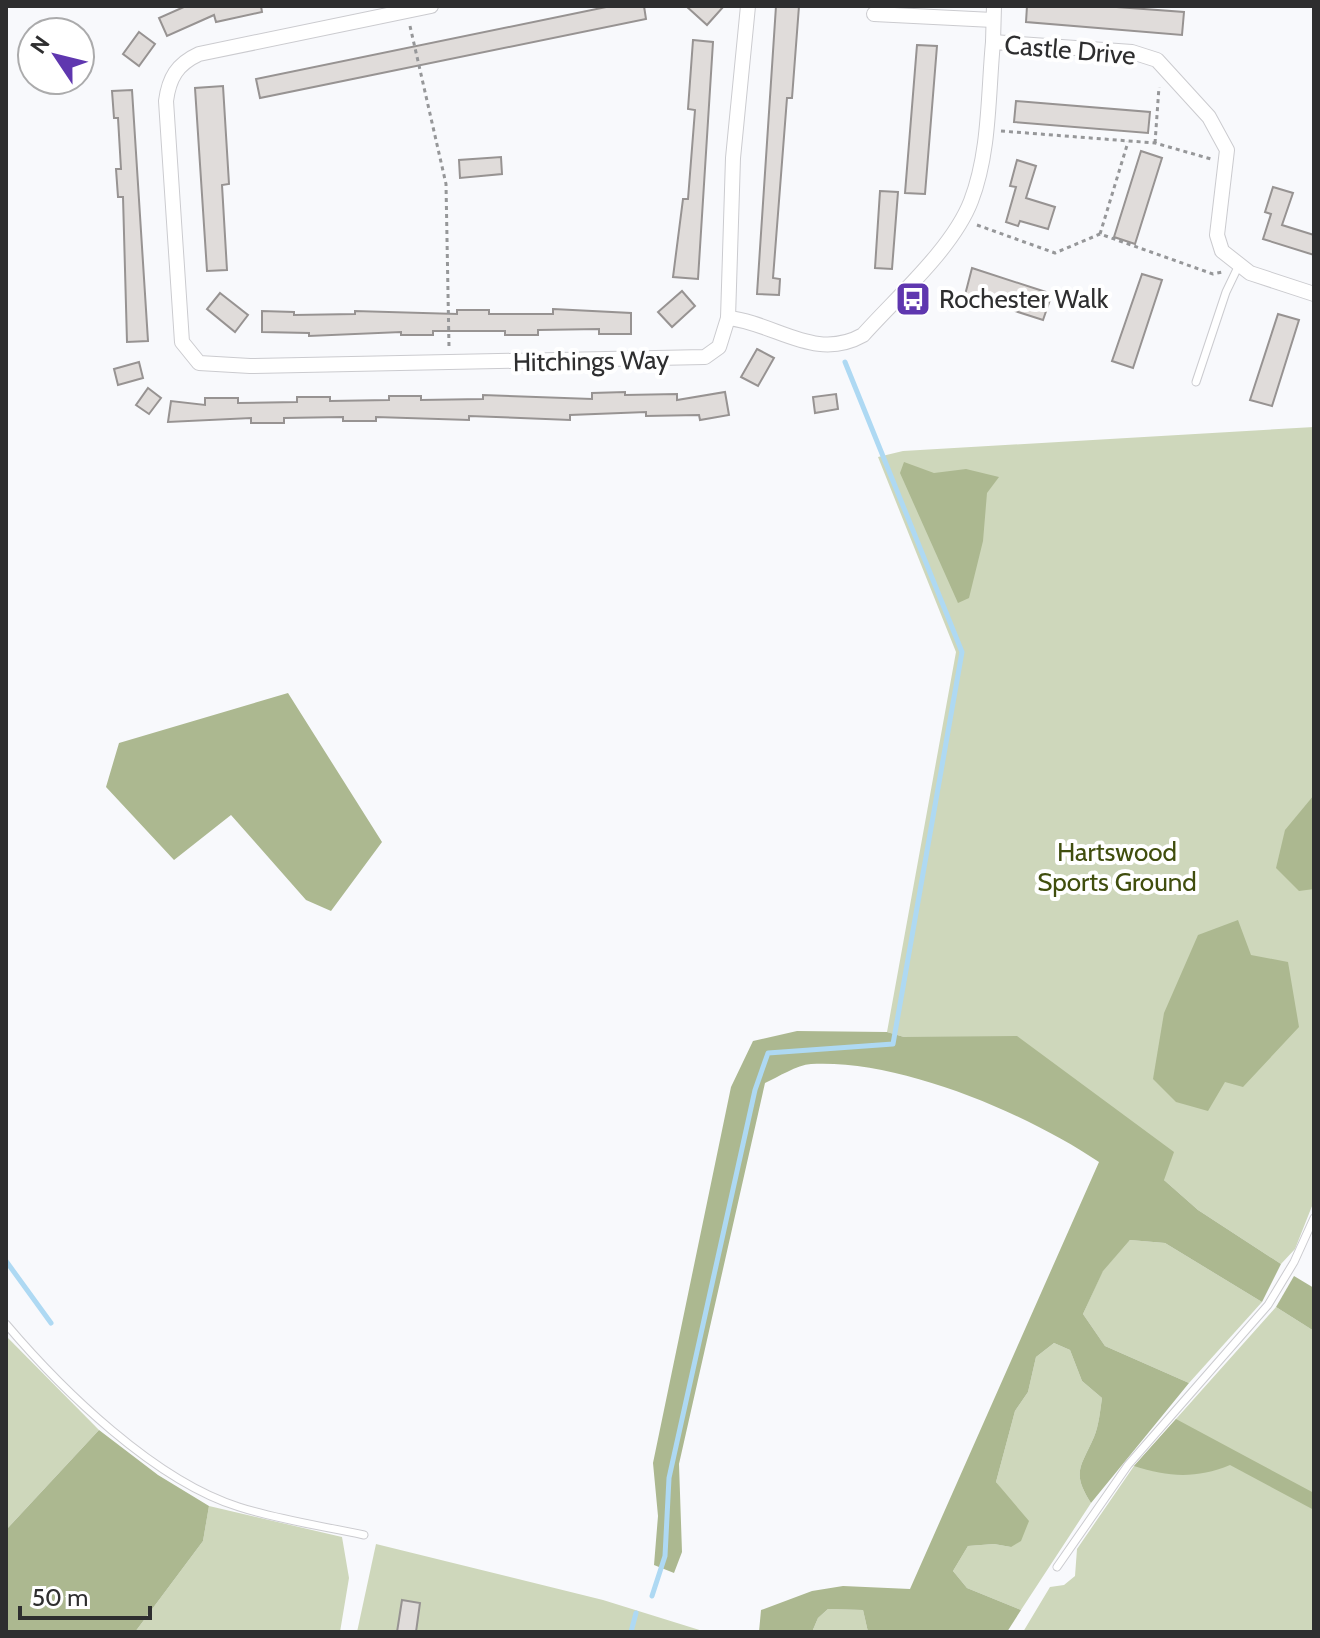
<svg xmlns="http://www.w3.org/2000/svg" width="1320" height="1638" font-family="Cabin,sans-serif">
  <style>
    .green { fill: #ced7bb }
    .forest { fill: #acb890 }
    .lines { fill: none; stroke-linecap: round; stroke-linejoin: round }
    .stream { stroke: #aed9f3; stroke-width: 5 }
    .building { fill: #e0dcda; stroke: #979392; stroke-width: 2 }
    .lane-casing { stroke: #cbcbcf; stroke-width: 9 }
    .street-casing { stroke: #cbcbcf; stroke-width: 16 }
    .path { stroke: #969799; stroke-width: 3; stroke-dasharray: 4 4; stroke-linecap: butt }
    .lane { stroke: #fff; stroke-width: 7 }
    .street { stroke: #fff; stroke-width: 14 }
    .labels { text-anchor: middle; stroke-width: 8; stroke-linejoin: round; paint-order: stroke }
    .street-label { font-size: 26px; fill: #2e2e2f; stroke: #fff }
    .poi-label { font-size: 26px; fill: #2e2e2f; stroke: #fff; text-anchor: start }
    .park-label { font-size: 26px; fill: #404e0e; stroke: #fff }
  </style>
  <rect width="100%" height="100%" fill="#f8f9fc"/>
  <!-- green -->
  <g class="green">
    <polygon points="1314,427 1314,1201 1295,1249 1281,1264 1198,1210 1164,1180 904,1037 887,1032 956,652 878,457 903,451"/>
    <polygon points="1130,1240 1165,1243 1262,1302 1189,1383 1105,1346 1083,1314 1103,1270"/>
    <polygon points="1276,1307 1314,1331 1314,1632 1023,1632 1050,1587 1064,1585 1075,1576 1077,1549 1134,1466"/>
    <polygon points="6,1336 99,1430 6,1530"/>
    <path d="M 1054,1343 L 1070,1350 L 1082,1381 L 1102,1398 C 1100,1411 1099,1425 1094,1437 C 1081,1467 1071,1472 1091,1503 L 1021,1610 L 967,1588 L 953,1571 L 968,1546 L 994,1544 L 1011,1547 L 1010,1501 L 996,1482 L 1015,1411 L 1028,1392 L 1036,1357 Z"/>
    <polygon points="209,1506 342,1537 349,1578 340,1632 135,1632 203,1541"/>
    <polygon points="376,1544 603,1600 706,1632 357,1632"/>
    <polygon points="828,1609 863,1610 868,1632 812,1632 818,1618"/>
  </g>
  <!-- forest -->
  <g class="forest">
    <polygon points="904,462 934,473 966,469 999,477 987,493 983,541 969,598 958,603 900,473"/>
    <polygon points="288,693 382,842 331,911 306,900 231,815 174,860 106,787 119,743"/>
    <polygon points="1314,795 1314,889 1299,891 1276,868 1285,830"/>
    <polygon points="1238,920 1251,955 1288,962 1299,1027 1243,1087 1225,1082 1208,1111 1176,1102 1153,1079 1164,1013 1198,935"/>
    <path d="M 797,1031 L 887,1032 L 904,1037 L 1017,1036 L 1174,1152 L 1164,1180 L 1198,1210 L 1281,1264 L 1262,1302 L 1165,1243 L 1130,1240 L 1103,1271 L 1083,1314 L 1105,1346 L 1189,1383 L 1091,1503 C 1071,1472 1081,1467 1094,1437 C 1099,1425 1100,1411 1102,1398 L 1082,1381 L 1070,1350 L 1054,1343 L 1036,1357 L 1028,1392 L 1015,1411 L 996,1482 L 1029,1521 L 1021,1541 L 1011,1547 L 994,1544 L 968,1546 L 953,1571 L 967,1588 L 1021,1610 L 1007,1632 L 868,1632 L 863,1610 L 828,1609 L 818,1618 L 812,1632 L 759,1632 L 761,1610 L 812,1591 L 843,1586 L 910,1589 L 1099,1162 C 1026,1113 900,1059 811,1064 C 797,1065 778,1077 765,1083 L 679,1464 L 682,1552 L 674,1573 L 654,1565 L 658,1516 L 653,1463 L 731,1087 L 753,1041 Z"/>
    <polygon points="1294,1276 1314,1288 1314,1331 1276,1307"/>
    <path d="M 1176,1419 L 1314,1493 L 1314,1510 L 1230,1465 C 1196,1479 1168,1477 1134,1466 Z"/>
    <polygon points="99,1430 158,1475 209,1506 203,1541 135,1632 6,1632 6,1530"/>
  </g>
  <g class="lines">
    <!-- stream -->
    <g class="stream">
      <polyline points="6,1261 51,1323"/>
      <polyline points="652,1596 665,1556 669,1478 755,1090 768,1053 893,1044 962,652 845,362"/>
      <polyline points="631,1632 636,1613"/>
    </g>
  </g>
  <!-- building -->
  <g class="building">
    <polygon points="186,6 261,6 262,12 216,22 214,15 167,36 159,18"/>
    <polygon points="611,6 644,6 646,19 260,98 256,79"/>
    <polygon points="686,6 724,6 707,25"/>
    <polygon points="776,6 799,6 792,98 787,98 773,278 780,279 779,295 757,294"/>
    <polygon points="1027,6 1103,6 1184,12 1182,35 1026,22"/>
    <polygon points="139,32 155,44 139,66 123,54"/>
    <polygon points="693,40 713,42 698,279 673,277 683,199 688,199 695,110 688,109"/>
    <polygon points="917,45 937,46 925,194 905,193"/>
    <polygon points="223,86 229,184 222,185 227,270 207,271 195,88"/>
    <polygon points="132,90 148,341 127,342 123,197 118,197 116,169 121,169 118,118 114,118 112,91"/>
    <polygon points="1016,101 1150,112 1148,133 1014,122"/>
    <polygon points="1141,151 1162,158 1135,244 1114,237"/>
    <polygon points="501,157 502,174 460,178 459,160"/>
    <polygon points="1017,160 1036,166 1026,198 1055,207 1048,229 1020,221 1018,226 1006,222 1016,187 1010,186"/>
    <polygon points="1273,187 1293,193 1282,225 1314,235 1314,255 1263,239 1271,214 1265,212"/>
    <polygon points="880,191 898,192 892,269 875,268"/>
    <polygon points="972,268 1052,294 1043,320 965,295"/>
    <polygon points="1142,274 1162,280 1133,368 1112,361"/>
    <polygon points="682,291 695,306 672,327 658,312"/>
    <polygon points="220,293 248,315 235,332 207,309"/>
    <polygon points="553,309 631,313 631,334 599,334 599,329 538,330 538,335 505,335 505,331 433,331 433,335 401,335 401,332 309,336 309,333 262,332 262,311 294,312 294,315 355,314 355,311 457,314 457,310 489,310 489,314 553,314"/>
    <polygon points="1278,314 1299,320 1272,406 1250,400"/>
    <polygon points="757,349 774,358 758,386 741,377"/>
    <polygon points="139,362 143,378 118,385 114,369"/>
    <polygon points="148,388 161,398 149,414 136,405"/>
    <polygon points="625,392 625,395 677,394 677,400 725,392 729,415 700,420 699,415 646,416 646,412 570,415 570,420 469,416 469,420 376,417 376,421 343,421 343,417 284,418 284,423 251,423 251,418 168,422 171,401 205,405 205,398 238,398 238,403 297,402 297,397 330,397 330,401 389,400 389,396 421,396 421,400 483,399 483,395 592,399 592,393"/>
    <polygon points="836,394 838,409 815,413 813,397"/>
    <polygon points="402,1600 420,1603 416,1632 397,1632"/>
  </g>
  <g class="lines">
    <defs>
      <g id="lane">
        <polyline points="1196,382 1226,292 1238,267"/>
        <path d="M 6,1324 C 62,1390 155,1481 239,1507 C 279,1520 323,1526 364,1535"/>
        <polyline points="1057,1567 1128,1465 1268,1305 1294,1262 1314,1218"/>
      </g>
      <g id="street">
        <path d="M 431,6 L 199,54 C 177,64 169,78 166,101 L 182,342 L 199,363 L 250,366 L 705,357 L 719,347 L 728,318 L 733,158 L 748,6"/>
        <polyline points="874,14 993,20"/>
        <polyline points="993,42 994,6"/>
        <path d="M 728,318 C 776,323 815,362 863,335 C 897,297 953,248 971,201 C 990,152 988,94 993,42 L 1132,52 L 1157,60 L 1209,117 L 1227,150 L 1217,235 L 1222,251 L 1250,273 L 1314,294"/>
      </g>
    </defs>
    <!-- lane casing -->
    <use href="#lane" class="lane-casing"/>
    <!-- street casing -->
    <use href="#street" class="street-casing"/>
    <!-- path -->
    <g class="path">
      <polyline points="410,26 446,184 449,347"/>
      <polyline points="1001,131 1155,143 1211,159"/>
      <polyline points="1155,143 1159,87"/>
      <polyline points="977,225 1055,253 1100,234 1213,274 1222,272"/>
      <polyline points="1100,234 1128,142"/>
    </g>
    <!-- lane -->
    <use href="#lane" class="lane"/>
    <!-- street -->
    <use href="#street" class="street"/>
  </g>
  <!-- icons -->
  <defs>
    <symbol id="bus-square" viewBox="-11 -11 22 22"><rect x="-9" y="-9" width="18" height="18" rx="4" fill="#5f37af" stroke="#fff"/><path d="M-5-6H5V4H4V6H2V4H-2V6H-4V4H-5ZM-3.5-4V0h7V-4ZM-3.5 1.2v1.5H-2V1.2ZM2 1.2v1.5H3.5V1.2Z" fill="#fff"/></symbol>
  </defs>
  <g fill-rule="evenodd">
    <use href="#bus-square" x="893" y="279" width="40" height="40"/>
  </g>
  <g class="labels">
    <!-- street labels -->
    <g class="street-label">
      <text transform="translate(1070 50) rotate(5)" y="9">Castle Drive</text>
      <text transform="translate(591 361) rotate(-1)" y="9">Hitchings Way</text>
    </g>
    <!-- poi labels -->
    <g class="poi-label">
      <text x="939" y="308">Rochester Walk</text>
    </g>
    <!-- park labels -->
    <g class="park-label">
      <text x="1117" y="861">Hartswood<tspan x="1117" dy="30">Sports Ground</tspan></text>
    </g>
  </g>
  <!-- border -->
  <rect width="1320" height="1638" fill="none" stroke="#2e2e2f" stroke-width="16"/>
  <!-- north arrow -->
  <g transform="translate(56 56) rotate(305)"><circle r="38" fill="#ffffff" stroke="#ababac" stroke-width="2"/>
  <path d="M0-6L14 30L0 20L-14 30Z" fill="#5f37af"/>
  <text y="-12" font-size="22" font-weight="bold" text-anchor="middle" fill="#2e2e2f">N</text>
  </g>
  <!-- scale -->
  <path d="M20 1606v12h130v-12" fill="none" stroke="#2e2e2f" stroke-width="4"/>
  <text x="32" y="1606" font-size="24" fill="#2e2e2f" stroke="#ffffff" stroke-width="6" paint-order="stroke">50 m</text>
</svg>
